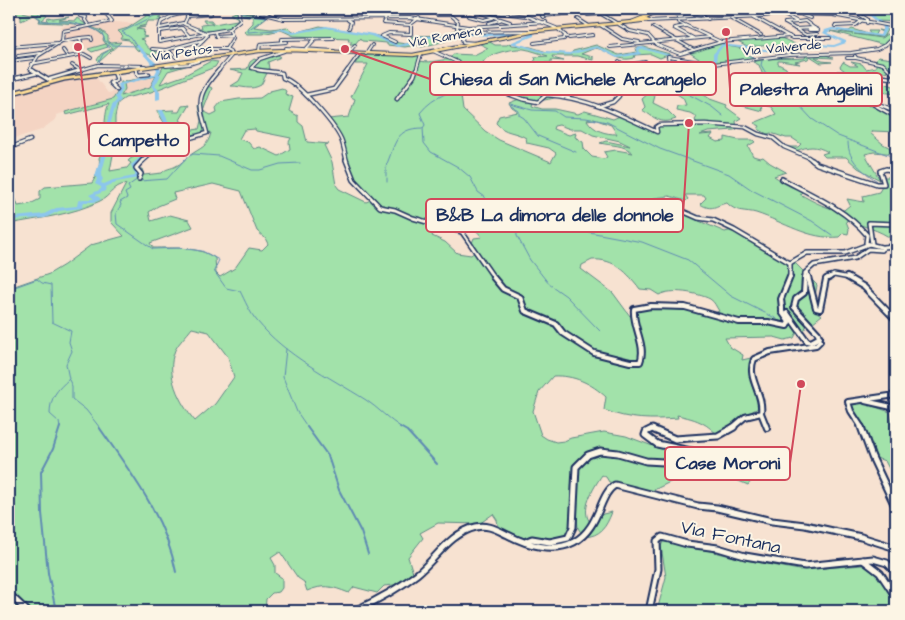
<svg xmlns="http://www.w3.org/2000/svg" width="905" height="620" font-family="'Architects Daughter',sans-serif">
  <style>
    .built { fill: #f4d4c3 }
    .green { fill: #a2e2aa; stroke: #5e8884; fill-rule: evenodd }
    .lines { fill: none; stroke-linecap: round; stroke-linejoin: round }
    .stream-far1 { stroke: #5f8ab3; stroke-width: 1 }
    .stream { stroke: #5f8ab3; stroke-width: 2 }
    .river { fill: #8cc6ec; fill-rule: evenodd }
    .highway-tunnel { stroke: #cbbeba; stroke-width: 3; stroke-dasharray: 3 1; stroke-linecap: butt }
    .minor-far4-casing { stroke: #1b2f5e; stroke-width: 4 }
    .minor-far3-casing { stroke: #1b2f5e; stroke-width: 5 }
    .minor-far2-casing { stroke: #1b2f5e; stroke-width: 6 }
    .minor-far1-casing { stroke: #1b2f5e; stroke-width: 8 }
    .minor-casing { stroke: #1b2f5e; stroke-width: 9 }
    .major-far1-casing { stroke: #1b2f5e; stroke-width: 4.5 }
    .major-casing { stroke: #1b2f5e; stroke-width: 5.5 }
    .highway-casing { stroke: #1b2f5e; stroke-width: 5 }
    .minor-far4 { stroke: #fcf5e5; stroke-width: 2 }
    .minor-far3 { stroke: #fcf5e5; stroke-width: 2.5 }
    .minor-far2 { stroke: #fcf5e5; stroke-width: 3 }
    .minor-far1 { stroke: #fcf5e5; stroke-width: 4 }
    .minor { stroke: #fcf5e5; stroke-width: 5 }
    .major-far1 { stroke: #ffdd96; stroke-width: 2.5 }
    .major { stroke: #ffdd96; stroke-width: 3 }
    .highway { stroke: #ffdd96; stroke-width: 3 }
    .labels { text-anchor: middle; stroke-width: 4; stroke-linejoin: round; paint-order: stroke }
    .far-street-label { font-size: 14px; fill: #1b2f5e; stroke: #fcf5e5 }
    .near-street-label { font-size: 19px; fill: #1b2f5e; stroke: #fcf5e5 }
    .leader { fill: none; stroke: #d1495b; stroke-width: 2 }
    .callout-dot { fill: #d1495b; stroke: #fcf5e5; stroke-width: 2 }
    .callout { fill: #fcf5e5; stroke: #d1495b; stroke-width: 2 }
    .callout-label { font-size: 18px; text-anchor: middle; font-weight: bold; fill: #1b2f5e }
  </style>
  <rect width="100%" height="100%" fill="#f7e2d1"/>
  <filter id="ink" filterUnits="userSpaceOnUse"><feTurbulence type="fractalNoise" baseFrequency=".02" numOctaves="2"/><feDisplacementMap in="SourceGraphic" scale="10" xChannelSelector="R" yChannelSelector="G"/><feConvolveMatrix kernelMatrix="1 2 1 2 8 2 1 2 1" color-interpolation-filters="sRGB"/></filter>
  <g filter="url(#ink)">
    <!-- built -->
    <g class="built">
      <polygon points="112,22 136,23 119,31 123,36 121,42 111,43 108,42 108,36 103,31 86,25"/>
      <polygon points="71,24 88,27 100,32 104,37 106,44 85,49 79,39 61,41 61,26"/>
      <polygon points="95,76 108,93 117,91 113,99 56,115 56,119 41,130 9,140 9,95 59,81"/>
      <polygon points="157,76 150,88 121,96 123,83"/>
    </g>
    <!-- green -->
    <g class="green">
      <path d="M 16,9 L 23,9 L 23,12 L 31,14 L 39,9 L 61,9 L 43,11 L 47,16 L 42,20 L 49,21 L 47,19 L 49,18 L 53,19 L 69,17 L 59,20 L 75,21 L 77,18 L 88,26 L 102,31 L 108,36 L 108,42 L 111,43 L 121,42 L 99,62 L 97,60 L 101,54 L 113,48 L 106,44 L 108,47 L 92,52 L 88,49 L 106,44 L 103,40 L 104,37 C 90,20 59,24 39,22 L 40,19 L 34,15 L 21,21 L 21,15 L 12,12 Z"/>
      <path d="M 158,9 L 185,9 L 177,9 L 158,18 L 162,19 L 158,21 L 148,21 L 146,25 L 138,27 L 145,27 L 136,29 L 144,30 L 143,36 L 147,37 L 140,39 L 143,40 C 146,48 152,52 161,53 L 153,56 L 137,50 L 129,40 L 121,39 L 123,36 L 118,31 L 128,28 L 146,16 L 144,14 Z"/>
      <path d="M 221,9 L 237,9 L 240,18 C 231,32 213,34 198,28 L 202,28 L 201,25 L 211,24 L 213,25 L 211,22 L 205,23 L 203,20 L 211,20 L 214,24 L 237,20 L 238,18 L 231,14 L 236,12 L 235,11 Z"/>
      <polygon points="896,9 896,18 890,19 896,22 879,21 873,17 875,14 873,13 879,11 878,10"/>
      <polygon points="244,12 267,17 254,27 271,29 287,27 293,32 298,32 320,26 378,36 393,42 406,44 415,41 411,37 413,36 440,35 457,30 459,32 445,37 446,41 421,47 417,45 405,47 387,45 387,43 362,41 360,38 355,44 350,44 352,41 348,41 349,38 294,36 281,30 262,34 247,34 244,32 253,23 253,17 243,15 241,13"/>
      <polygon points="883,28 887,30 883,37 854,34 881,38 890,32 896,32 896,36 892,37 884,45 830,31 853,34 837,30 849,31 852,29 871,35 868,31 877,31 874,36 881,37 882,32 878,30 883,31"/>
      <polygon points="779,37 795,44 783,49 772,43 774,45 747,47 738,42"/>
      <path d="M 488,41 L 495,45 L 507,45 L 510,43 L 512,45 L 531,47 L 547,52 L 571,54 L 573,51 L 596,45 L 619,55 L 637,52 L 636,48 L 644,47 L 670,54 L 660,58 L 651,54 L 635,55 L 634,58 C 617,63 609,50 595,48 L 581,54 L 593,57 L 593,60 L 577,56 L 552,56 L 553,58 L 564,61 L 551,60 L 551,63 L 533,63 L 536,59 L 534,57 L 548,56 C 541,54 531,50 524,49 C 515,48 488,53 483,62 L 493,70 L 493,67 L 504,65 L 527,72 L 526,74 L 532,78 L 557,87 L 572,83 L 559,89 L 581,101 L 558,96 C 549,101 542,99 533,102 L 532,106 L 542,109 L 555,109 L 578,114 L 585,111 L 613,119 L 620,116 L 656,132 L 656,126 L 699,125 L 695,120 L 697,117 L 690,113 L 676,110 L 677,106 L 686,105 L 683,98 L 668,88 L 666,82 L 657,69 L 659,69 L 686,83 L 710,99 L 727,105 L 726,107 L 741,118 L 736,121 L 737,129 L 734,130 L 708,132 L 700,135 L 713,134 L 710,138 L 717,142 L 725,141 L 725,137 L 738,140 L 753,140 L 755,142 L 748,146 L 753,156 L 760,158 L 763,157 L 770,163 L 786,172 L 774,176 C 783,183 793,185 802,192 L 800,194 C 812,201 830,211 844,210 L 850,205 L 847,199 L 864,202 L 863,196 L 879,192 L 883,185 L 883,177 L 896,177 L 896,246 L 893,246 L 893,240 C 879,229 863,227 848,220 L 846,221 L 849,229 L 848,234 L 843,233 L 839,237 C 809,240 784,222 756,213 C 746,210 736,213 727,203 C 715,205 713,212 700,204 L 706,198 L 704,195 L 685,195 L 688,199 L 686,201 L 669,196 L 654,198 L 654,203 L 663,203 L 696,218 L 699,221 L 725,232 L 732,230 L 788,263 L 793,261 L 817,285 L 813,308 L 822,315 L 812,323 L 807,324 L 805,329 L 796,334 L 794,338 L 785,340 L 774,337 L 725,338 L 730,347 L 743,355 L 742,360 L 751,358 L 750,381 L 760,407 L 736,420 L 721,435 C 715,434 710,427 704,424 C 696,419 686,417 677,415 L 678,418 C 651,420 629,420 604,410 L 606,397 C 591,383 574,375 553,376 L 539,392 L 533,411 L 541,435 L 547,439 L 556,442 L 564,441 L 571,438 L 604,432 L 626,436 L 658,448 L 692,455 L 707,457 L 756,457 L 760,470 L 748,485 L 734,479 L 705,475 L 678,478 L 652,491 L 609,482 L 606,477 L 602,475 C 594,487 578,512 592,524 L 603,514 L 612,512 C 606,527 601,536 584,537 L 578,528 L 577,518 L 568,535 C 546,543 516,541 498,525 L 497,520 L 493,514 L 479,524 L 438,523 L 420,533 L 423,538 L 408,557 L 413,573 L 394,585 L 384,586 L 377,593 L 354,587 L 349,593 C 331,586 324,584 307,591 L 304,582 L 298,578 L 280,552 L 271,558 L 275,565 L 275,573 L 282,578 L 282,588 L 279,592 L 272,593 L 266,599 L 265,611 L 9,611 L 9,288 L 49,274 L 64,265 L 91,245 L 124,236 L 111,222 L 111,213 L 126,184 C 113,185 111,196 100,201 C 72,215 40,218 9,224 L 9,189 L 13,190 L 12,194 L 15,197 L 18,206 L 30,204 L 40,199 L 40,191 L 45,187 L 92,183 C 96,177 101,164 99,158 C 106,145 103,113 109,104 L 66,115 L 65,112 L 113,99 L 120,88 L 121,82 L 155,76 L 160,73 L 163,67 L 189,65 L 168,71 L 160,84 L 183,76 L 211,61 L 218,62 L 215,67 L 151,92 L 125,98 L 118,103 L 115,117 L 115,144 L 110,171 L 127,168 L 131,163 L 128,161 L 130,159 L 173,135 L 175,133 L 168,129 L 157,111 L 174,110 L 173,112 L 179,112 L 182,106 L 189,105 L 180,120 L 193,130 L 199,129 L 201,121 L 198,106 L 205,88 L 208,86 L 212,88 L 203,111 L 211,115 L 217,112 L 216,108 L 221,102 L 239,99 L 260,98 L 270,91 L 282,88 L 286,91 L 285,94 L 293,97 L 289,111 L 298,116 L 298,122 L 303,126 L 307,142 L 329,144 L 324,145 L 332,162 L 336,185 L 339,189 L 366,202 L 371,200 L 347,167 L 340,140 L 328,119 L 349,117 L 355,99 L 351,97 L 368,64 L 355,64 L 361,55 L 419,55 L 420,61 C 432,64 442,58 454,60 L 456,59 L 450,58 L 453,54 L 474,55 L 488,48 L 478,43 ZM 156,76 L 150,87 L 121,96 L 125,89 L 124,83 ZM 489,76 L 503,80 L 490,84 L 489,85 L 517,96 L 519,99 L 509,103 L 512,108 L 518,112 L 499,116 L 496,123 C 505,134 515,131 526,138 L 527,143 L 549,148 L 556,153 L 551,162 L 499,140 L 485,131 L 463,110 L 461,96 C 471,88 474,75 489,76 ZM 594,119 L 611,125 L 617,134 C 605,134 594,131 587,120 ZM 559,125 L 570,129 L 582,129 L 593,135 L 620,141 L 630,146 L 606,141 L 600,143 C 612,146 623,144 633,153 L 616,150 L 604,152 L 607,157 L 604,159 L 592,157 L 584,149 L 583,142 L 575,137 L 576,133 L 569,135 L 553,129 L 554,126 ZM 255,129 L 256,131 L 291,138 L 289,142 L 290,149 L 279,156 L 260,147 L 254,149 L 248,142 L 239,139 L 244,130 ZM 211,133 C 207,148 201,147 189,156 C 185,159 181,164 176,166 C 171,169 166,168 162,173 L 144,175 L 142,169 L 133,169 C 147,154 162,143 181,135 L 188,137 ZM 213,184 L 241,191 L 257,231 L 265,238 L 268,244 L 262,250 L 249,248 L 235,268 L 220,277 L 216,273 L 215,258 C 198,246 173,248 153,248 L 150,243 L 193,227 L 189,220 L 170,215 L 151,221 L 149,212 L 158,206 L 175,199 L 173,193 ZM 447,216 C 461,220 473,225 482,237 L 474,238 L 472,243 L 476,251 L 471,255 L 457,253 L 445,242 L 432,236 L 436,227 L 446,224 L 444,218 ZM 592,260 C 614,258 628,273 640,289 L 651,290 L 659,295 C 671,288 698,293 710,299 C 715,302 716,307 719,311 L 715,313 L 663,307 L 636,309 L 635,316 L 630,316 L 613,293 L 581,269 L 582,265 ZM 192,328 L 209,332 L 228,357 L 234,377 L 215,404 L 195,421 C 179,402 165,375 175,350 C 179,342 187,335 192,328 Z"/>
      <path d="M 724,43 L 727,46 L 744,49 L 746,54 L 758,59 L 710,64 L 700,61 L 702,61 L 690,53 C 701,52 711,45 724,43 Z"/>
      <path d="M 824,54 L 833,58 L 815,57 L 822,61 L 832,62 L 821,63 L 810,56 L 808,59 L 795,62 L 800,64 L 780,61 L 778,61 L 778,64 L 786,68 L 789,75 L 805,83 L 825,85 L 839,92 L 849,90 L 859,92 L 849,95 L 848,98 L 864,101 L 887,113 L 896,121 L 896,132 L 873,131 L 870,133 L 883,144 L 896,151 L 896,154 L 874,152 L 865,154 L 880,180 L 858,168 L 846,157 L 825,157 L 822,154 L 828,152 C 816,145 808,146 796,151 L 788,147 L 798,147 L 801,144 L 792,138 L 786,138 L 771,133 L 767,134 L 758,129 L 760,126 L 754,123 L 776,114 L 771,107 L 761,104 L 762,111 L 732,103 L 747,104 L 744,98 L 745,95 L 773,91 L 774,85 L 765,81 L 759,65 L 753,62 C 773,56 785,60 805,58 L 806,55 Z"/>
      <path d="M 278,55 L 281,57 L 268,62 L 269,69 L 261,85 C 250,91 243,86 231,86 L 239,81 L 243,73 L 230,70 L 247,69 L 250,62 L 254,59 L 259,61 Z"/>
      <polygon points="878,57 892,59 896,58 896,76 891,71 854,76 837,71 845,71 840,67 843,62 850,66 858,66 851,62 862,64 866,69 876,67 876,59"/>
      <polygon points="878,81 896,87 896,94 881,92 863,87"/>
      <path d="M 650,92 L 655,96 L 653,103 L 667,110 L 676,119 C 660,125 656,118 642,110 L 645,107 L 642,99 Z"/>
      <polygon points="855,402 861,402 890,412 894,436 896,439 896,482 885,461 876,458 870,439 852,408 851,404"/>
      <path d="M 663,542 L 673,542 L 751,561 L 799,570 L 863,565 C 879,576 896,591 896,611 L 657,611 L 666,577 L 661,546 Z"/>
    </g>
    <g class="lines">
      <!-- stream-far1 -->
      <g class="stream-far1">
        <polyline points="42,9 37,16 41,19 40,21 68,22 85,26"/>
        <polyline points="236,9 248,15 266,17 248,30 248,32 275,30"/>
        <polyline points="89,27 102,33 105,41 112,45 137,46"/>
        <polyline points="109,45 107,46 110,48"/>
        <polyline points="136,46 131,38 122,32 168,9"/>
        <polyline points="742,48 745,54 755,58"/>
        <polyline points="762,61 761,65 767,75 764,77 769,84 776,87 778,94 786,102 798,104 812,119 838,136 896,158"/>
        <polyline points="99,62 103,54 108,51"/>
        <polyline points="658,69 675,87 712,107 723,116"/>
        <polyline points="465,70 474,73 474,78"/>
        <polyline points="474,82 479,87"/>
        <polyline points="444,85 471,80"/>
        <polyline points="510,104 532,110 555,111 564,117 586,118 607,122 660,149 729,174 752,190 812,221 832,235"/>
        <polyline points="511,106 519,111 519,115 524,118 538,136 576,152"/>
        <polyline points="423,128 424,143 431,152 458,167 470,177 478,192 485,197 489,206 492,207 503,202 509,205 516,224 517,236 530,260 549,284 566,296 600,331"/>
        <path d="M 848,142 C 848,161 863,171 877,181"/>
        <path d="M 386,166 C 396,143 395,128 423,128 L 425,125 L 420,113 C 434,95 454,91 474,82"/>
        <polyline points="386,168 386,176"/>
        <polyline points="387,178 387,182"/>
        <path d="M 135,181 L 128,186 L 130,190 L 125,193 L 127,198 L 120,202 L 121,205 L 116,213 L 117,224 L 153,249 L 179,248 L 202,251 L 219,260 L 214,271 L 226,288 L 240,291 C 245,301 250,313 257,321 C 286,356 328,376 366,400 C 378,408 389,420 402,428"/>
        <polyline points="136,181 137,177"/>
        <polyline points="140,181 167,179 186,158 193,154 219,156 252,170 260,170 280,164 300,163"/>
        <polyline points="511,208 531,217 566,224 589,232 642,242 688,260 731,296 777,319"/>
        <path d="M 9,289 L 37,279 L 42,283 L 51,285 L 52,322 L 71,331 L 69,342 L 72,351 L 66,364 L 69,379 C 57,390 50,397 50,414 L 59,422 L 60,428"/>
        <polyline points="286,349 283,377 297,412 308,428"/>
        <polyline points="69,380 72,386 72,399 86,410 100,428"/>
      </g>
      <!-- stream -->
      <g class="stream">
        <path d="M 99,427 C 130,472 166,517 176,572"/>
        <polyline points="307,427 328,456 339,490 361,532 368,554"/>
        <polyline points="400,427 407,431 437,464"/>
        <polyline points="56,611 48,573 42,513 41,472 53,449 60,427"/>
      </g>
      <!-- river -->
      <g class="river">
        <polygon points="896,9 896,11 880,13 873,15 887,27 882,37 832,30 827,33 846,41 846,43 834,47 801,45 789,50 774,52 723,46 717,54 716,63 704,63 702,62 704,61 713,61 713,54 722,44 774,50 787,48 801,43 834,45 842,42 823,33 825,30 832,28 880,35 883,27 869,15 879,11"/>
        <polygon points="326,26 373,34 398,45 418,41 413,38 414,36 436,36 455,32 489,34 530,31 534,32 534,36 516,43 544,51 569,53 597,46 617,56 638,52 636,48 642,47 688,60 686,61 642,49 639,50 641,54 617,58 597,48 569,55 544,53 510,43 531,34 530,33 489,36 455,34 436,38 418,38 422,41 422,43 398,47 371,36 326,28 293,34 281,30 275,31 273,30 281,28 293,32"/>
        <path d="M 136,45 L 138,45 C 143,50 154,62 159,65 L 161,70 L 159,74 L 161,75 L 155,86 L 160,91 L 160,99 L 156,100 L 156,91 L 151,86 L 156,76 L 122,85 L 123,89 L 119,97 L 121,100 L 116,105 L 110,125 L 111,137 L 101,176 L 103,179 L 101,183 L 104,184 L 113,180 L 135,176 L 135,174 L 131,165 L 132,164 L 154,146 L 176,135 L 167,129 L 159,111 L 159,110 L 163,110 L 171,127 L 181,134 L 181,136 L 158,148 L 137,165 L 141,174 L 139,178 L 116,182 L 106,187 L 105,191 L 96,195 L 101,199 L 98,201 L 94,202 L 84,202 L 82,208 L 59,211 L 45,218 L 9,220 L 9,213 L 14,214 L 15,215 L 14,217 L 44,214 L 56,208 L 77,206 L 78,201 L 83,199 L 94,199 L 89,195 L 101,189 L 101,187 L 95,184 L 97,179 L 95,176 L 107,137 L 106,125 L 112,105 L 117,100 L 115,97 L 119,89 L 118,84 L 155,74 L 157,70 L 155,66 L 151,64 C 147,56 138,52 136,45 Z"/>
      </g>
      <!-- highway-tunnel -->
      <polyline class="highway-tunnel" points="657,13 668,9"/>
      <defs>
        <g id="minor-far4">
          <polyline points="134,9 137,12 151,10"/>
          <polyline points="191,9 184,24 206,33 229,29"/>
          <polyline points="243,9 284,19 410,18 468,27 546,22"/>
          <polyline points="319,9 324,9"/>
          <polyline points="364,9 361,11 361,14 377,16"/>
          <polyline points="470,9 526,16 556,28"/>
          <polyline points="539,9 543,17"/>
          <polyline points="601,9 596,11 630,31 648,35 657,45 680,54 721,42 789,36"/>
          <polyline points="608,9 614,12"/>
          <polyline points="621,9 625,11"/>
          <polyline points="730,9 754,15"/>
          <polyline points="759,9 773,15"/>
          <polyline points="770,9 782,14"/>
          <polyline points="850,9 867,19 867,23"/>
          <polyline points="564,10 574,9"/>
          <polyline points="189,12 172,16 161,22 159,29 159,42 207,33"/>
          <polyline points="482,13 510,22"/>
          <polyline points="265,14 274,9"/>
          <polyline points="676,14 672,11 694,9 708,19"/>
          <polyline points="798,14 833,15 896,27"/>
          <polyline points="437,15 450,15 458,22 457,28 462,32 535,31"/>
          <polyline points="588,15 600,14"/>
          <polyline points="784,15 798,22 785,23"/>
          <polyline points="802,15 810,18"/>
          <polyline points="836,15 844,9"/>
          <polyline points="187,16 211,14"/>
          <polyline points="469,16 484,20 493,18"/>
          <polyline points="542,16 596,11"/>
          <polyline points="678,17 701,15"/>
          <polyline points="754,17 792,38 830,38"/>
          <polyline points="386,18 383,23 411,25"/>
          <polyline points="731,18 761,35"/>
          <polyline points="578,19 589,26"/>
          <polyline points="348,20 351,22 349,28"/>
          <polyline points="648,21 763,16 822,9"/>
          <polyline points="678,22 721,42"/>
          <polyline points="798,22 805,21 814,28"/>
          <polyline points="489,23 500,20"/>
          <polyline points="785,23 806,35 817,34"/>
          <polyline points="600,25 622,39 639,42"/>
          <polyline points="89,26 112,21 102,9"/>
          <polyline points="686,26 674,28 693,38"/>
          <polyline points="835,26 856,25 861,21"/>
          <polyline points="653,27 694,50"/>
          <polyline points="160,28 183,23"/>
          <polyline points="229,29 240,20 238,9"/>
          <polyline points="795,29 814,28 818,30 809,30"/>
          <polyline points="559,30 567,37"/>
          <polyline points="160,31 182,28 190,37"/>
          <polyline points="215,32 216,36 231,35"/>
          <polyline points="206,33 207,36 196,47 203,49 226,49"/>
          <polyline points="461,35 463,42 477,43"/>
          <polyline points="80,38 91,37 92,40"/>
          <polyline points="569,38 593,35"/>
          <polyline points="62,41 80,38 81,42"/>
          <polyline points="282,42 282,39 334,38"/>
          <polyline points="395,42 382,36 389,33 411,34 411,24 419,18"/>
          <polyline points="534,43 564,39 565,35"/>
          <polyline points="9,47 58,43"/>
          <polyline points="610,47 710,37"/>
          <polyline points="286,48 334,51"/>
          <polyline points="152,49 166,50 203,40"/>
          <polyline points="226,49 233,38 229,29"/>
          <polyline points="306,49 315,39"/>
          <polyline points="63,50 68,57"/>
          <polyline points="167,50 176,57"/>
          <polyline points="259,51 260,44 287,42"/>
          <polyline points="433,51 457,62 466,71"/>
          <polyline points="348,53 355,45"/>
          <polyline points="366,54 372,45"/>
          <polyline points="18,56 41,53"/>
          <polyline points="847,58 856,58 855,56"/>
          <polyline points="856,58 883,64 891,71"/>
          <polyline points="9,61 34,58"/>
          <polyline points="619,62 624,66 645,62 658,68"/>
          <polyline points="31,64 84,54 91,58"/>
          <polyline points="72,65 80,70"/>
          <polyline points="166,66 189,64 205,59"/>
          <polyline points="136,69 137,71"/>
          <polyline points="34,71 30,69 38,56 62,41 63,31 89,26 85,20 86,17 80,16 81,9"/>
          <polyline points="77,71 98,65 145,66"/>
          <polyline points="218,71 231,56 230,51 226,49"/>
          <polyline points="263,71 251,68 260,59 284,51"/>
          <polyline points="347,71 360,53"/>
          <polyline points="416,71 421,54"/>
          <polyline points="590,71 629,71"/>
          <polyline points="637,71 667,65 669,63 668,57 713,64 789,55 851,53 877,49 885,45 893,37 896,37"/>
        </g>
        <g id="minor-far3">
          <polyline points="32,70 52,82"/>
          <polyline points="136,70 138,75 149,74"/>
          <path d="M 258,70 L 282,73 L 283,78 C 298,82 334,124 341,139 C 344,146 345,155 347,162"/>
          <path d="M 465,70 L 478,83 L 522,99 L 538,102 L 546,95 C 585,97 622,115 657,132 L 656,127 L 659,125 L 705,124 L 745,127 L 758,134 L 773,138 L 784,147 L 808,157 L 814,162"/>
          <polyline points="590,71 629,71"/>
          <polyline points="114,72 117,80 110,83 117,90"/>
          <polyline points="883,77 892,78 894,74 889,70"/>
          <polyline points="50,79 81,70"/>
          <polyline points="11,84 10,80 12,79 38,73"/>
          <polyline points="306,95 334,89 348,70"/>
          <polyline points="862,98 896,117"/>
          <polyline points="397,99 414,76 416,70"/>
          <polyline points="873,102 896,111"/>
          <polyline points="600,106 613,102 619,96 616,89 628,73 643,70"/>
          <polyline points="9,148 30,140"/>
          <path d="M 142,162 C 154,150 168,141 184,135 L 190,138 L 207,133 C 198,102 196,95 219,70"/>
        </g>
        <g id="minor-far2">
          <polyline points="346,160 354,180 380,207 395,210 413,218 462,232 494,278"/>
          <polyline points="812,160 817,164 877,184 884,184 880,171 886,169 896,171"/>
          <polyline points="139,179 141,174 136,168 143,160"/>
          <path d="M 782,179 C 812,195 845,209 867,235 L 866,243 L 869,244"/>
          <polyline points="664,203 698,218 713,220 734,230 790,263"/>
          <polyline points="872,244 869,223 896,224"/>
          <polyline points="807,272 809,278"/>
          <polyline points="790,278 790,263 807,253 845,253 869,244 881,247"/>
          <polyline points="805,278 805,273 814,265 855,258 868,249 882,250 883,247 896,246"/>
          <polyline points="827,278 834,275 850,278"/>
        </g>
        <g id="minor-far1">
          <path d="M 493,277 L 503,289 L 520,297 L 525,311 L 556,324 L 563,333 L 594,353 L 630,362 L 640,362 C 647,346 632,326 634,309 L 651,306 L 685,307 L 739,322 L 768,322 L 787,326 L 789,322 L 782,312 L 782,308"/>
          <polyline points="808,277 816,308 820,309 826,279 830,277"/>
          <polyline points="847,277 864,287 896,320"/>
          <polyline points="782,308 781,299 790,277"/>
          <polyline points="787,313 807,341 811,342 820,337"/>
          <polyline points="865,401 896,408"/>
          <polyline points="761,413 767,428"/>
          <path d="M 732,428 L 745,417 L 761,413 C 764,393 746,379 754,359 L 770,352 L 816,345 L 820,341 L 818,333 L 794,307 L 796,299 L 804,293 L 805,277"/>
          <polyline points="862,428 851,411 848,402 896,395"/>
        </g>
        <g id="minor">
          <polyline points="861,427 872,457 896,508"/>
          <polyline points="527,541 532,539 550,542 568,538 573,527 576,467 588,455 600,451 618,453 646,461 716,465 747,472 746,466 710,455 657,444 645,435 646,432 652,429 675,439 718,436 734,427"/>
          <polyline points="863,560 880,573 896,597"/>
          <polyline points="9,594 27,611"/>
          <path d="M 354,611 C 376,601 398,589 417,574 C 436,559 450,533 476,527 C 488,524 497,530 508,535 C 527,545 553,553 574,542 C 600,528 599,494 615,485 L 698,506 L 717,508 L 772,521 L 805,525 L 861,537 L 896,548"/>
          <polyline points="649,611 658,569 657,541 662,537 687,544 718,548 745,556 805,566 873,559 887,563 896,572"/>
        </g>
        <g id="major-far1">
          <polygon points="642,18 649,20 632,22"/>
          <polyline points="119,71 259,51 291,50 413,55 536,31 632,22"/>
        </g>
        <polyline id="major" points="9,94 64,79 128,70"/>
        <polyline id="highway" points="641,19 655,12"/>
      </defs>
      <!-- minor-far4 casing -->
      <use href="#minor-far4" class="minor-far4-casing"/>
      <!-- minor-far3 casing -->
      <use href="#minor-far3" class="minor-far3-casing"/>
      <!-- minor-far2 casing -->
      <use href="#minor-far2" class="minor-far2-casing"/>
      <!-- minor-far1 casing -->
      <use href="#minor-far1" class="minor-far1-casing"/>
      <!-- minor casing -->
      <use href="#minor" class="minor-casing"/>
      <!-- major-far1 casing -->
      <use href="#major-far1" class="major-far1-casing"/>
      <!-- major casing -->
      <use href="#major" class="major-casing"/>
      <!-- highway casing -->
      <use href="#highway" class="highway-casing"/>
      <!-- minor-far4 -->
      <use href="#minor-far4" class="minor-far4"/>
      <!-- minor-far3 -->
      <use href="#minor-far3" class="minor-far3"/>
      <!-- minor-far2 -->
      <use href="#minor-far2" class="minor-far2"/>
      <!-- minor-far1 -->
      <use href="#minor-far1" class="minor-far1"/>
      <!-- minor -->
      <use href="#minor" class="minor"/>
      <!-- major-far1 -->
      <use href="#major-far1" class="major-far1"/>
      <!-- major -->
      <use href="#major" class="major"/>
      <!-- highway -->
      <use href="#highway" class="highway"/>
    </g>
  </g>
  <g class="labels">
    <!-- far-street labels -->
    <g class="far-street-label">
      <text transform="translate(445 36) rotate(-10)" y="5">Via Ramera</text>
      <text transform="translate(782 47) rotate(-5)" y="5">Via Valverde</text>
      <text transform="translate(182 52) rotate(-8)" y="5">Via Petos</text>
    </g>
    <!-- near-street labels -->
    <g class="near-street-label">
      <text transform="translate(731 536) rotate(12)" y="7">Via Fontana</text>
    </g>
  </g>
  <!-- callouts -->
  <path class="leader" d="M345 49L430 79M726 32L730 89M78 47L89 140M689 123L683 215M801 384L790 463"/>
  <g class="callout-dot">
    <circle cx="345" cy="49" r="5"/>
    <circle cx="726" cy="32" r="5"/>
    <circle cx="78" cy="47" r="5"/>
    <circle cx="689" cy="123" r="5"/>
    <circle cx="801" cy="384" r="5"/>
  </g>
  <g class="callout">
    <rect x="430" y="62" width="286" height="33" rx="5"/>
    <rect x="730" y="73" width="152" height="33" rx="5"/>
    <rect x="89" y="123" width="100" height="33" rx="5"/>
    <rect x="426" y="199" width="257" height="33" rx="5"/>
    <rect x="665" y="447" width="125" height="33" rx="5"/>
  </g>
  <g class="callout-label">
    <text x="573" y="85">Chiesa di San Michele Arcangelo</text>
    <text x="806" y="95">Palestra Angelini</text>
    <text x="139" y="146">Campetto</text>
    <text x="555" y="221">B&amp;B La dimora delle donnole</text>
    <text x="728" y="469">Case Moroni</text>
  </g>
  <!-- margin -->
  <rect width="905" height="620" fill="none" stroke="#fcf5e5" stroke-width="30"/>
  <rect x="15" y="15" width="875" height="590" fill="none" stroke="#1b2f5e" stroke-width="2" filter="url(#ink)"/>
</svg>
